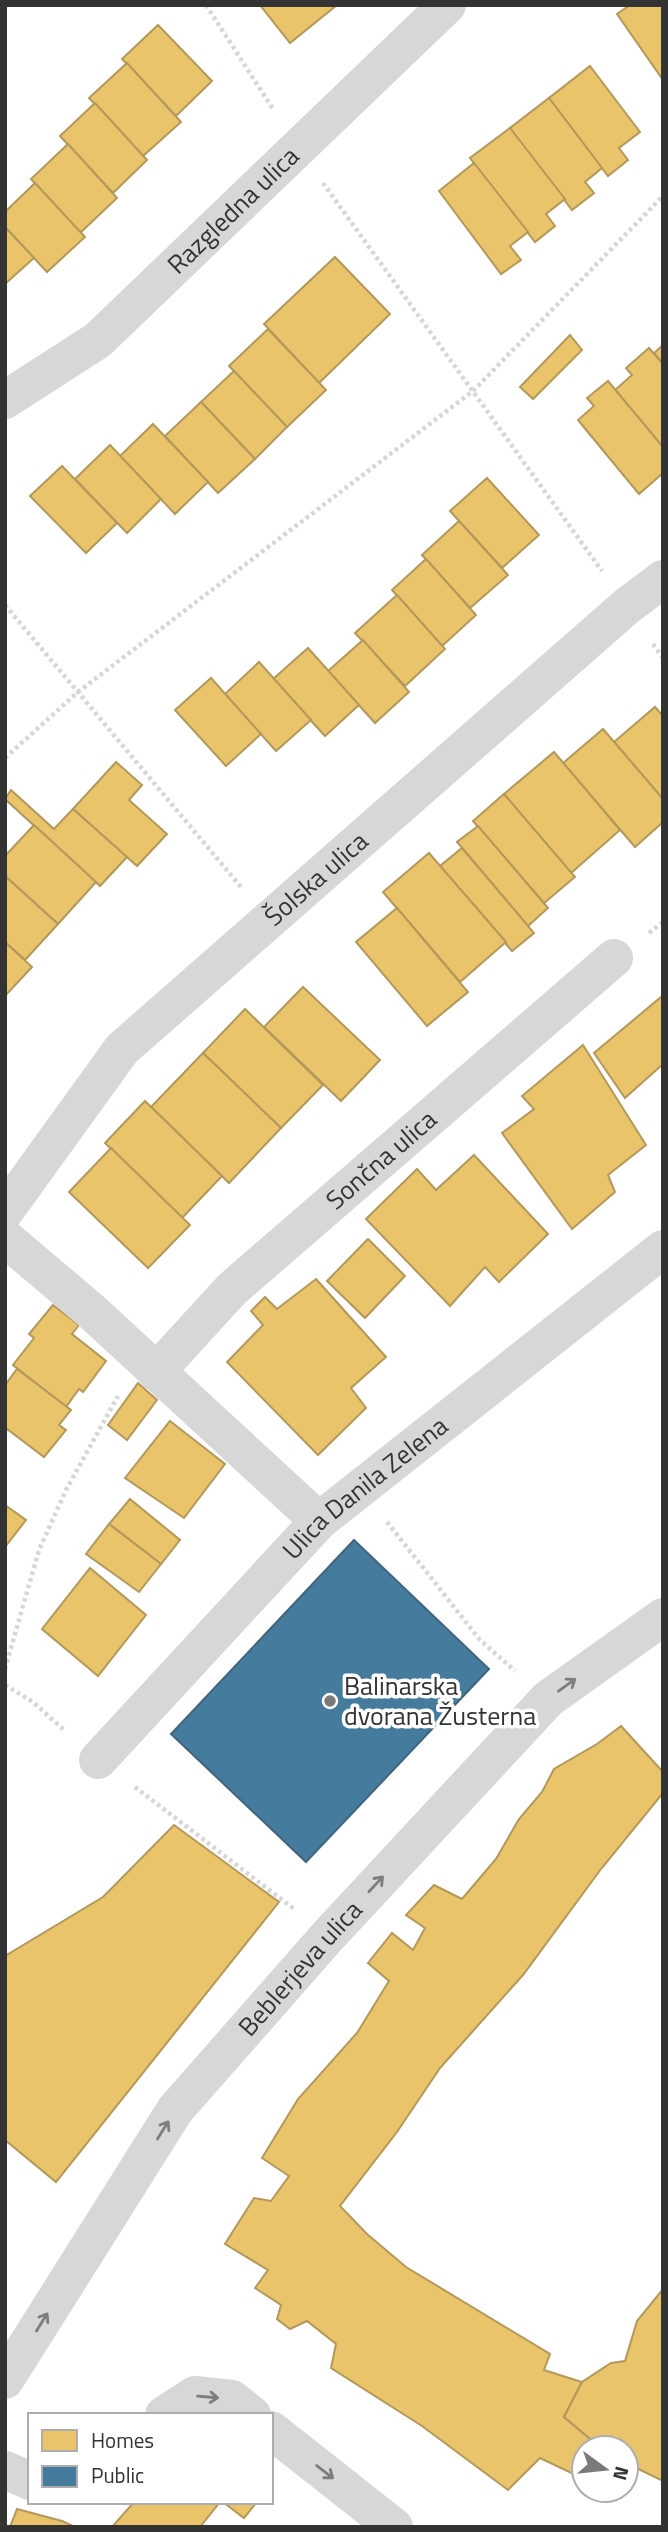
<svg xmlns="http://www.w3.org/2000/svg" width="668" height="2532" font-family="'Titillium Web',sans-serif">
  <style>
    .homes { fill: #e9c46a; stroke: #b2985a; stroke-width: 2 }
    .public { fill: #457b9d; stroke: #40657d; stroke-width: 2 }
    .lines { fill: none; stroke-linecap: round; stroke-linejoin: round }
    .path { stroke: #d6d6d6; stroke-width: 4.5; stroke-dasharray: 3.5 3.5; stroke-linecap: butt }
    .minor { stroke: #d7d7d7; stroke-width: 38 }
    .oneway { stroke: #7d7d7d }
    .poi-dot { fill: #7a7a7a; stroke: #fff; stroke-width: 2.5 }
    .labels { text-anchor: middle; stroke-width: 7; stroke-linejoin: round; paint-order: stroke }
    .street-label { font-size: 26px; fill: #333; stroke: #fff }
    .poi-label { font-size: 26px; fill: #333; stroke: #fff; text-anchor: start }
  </style>
  <rect width="100%" height="100%" fill="#fff"/>
  <!-- homes -->
  <g class="homes">
    <polygon points="260,5 337,5 290,43"/>
    <polygon points="630,5 663,5 663,80 617,14"/>
    <polygon points="158,25 212,81 176,116 122,59"/>
    <polygon points="127,63 181,122 143,156 89,98"/>
    <polygon points="590,66 640,132 619,148 628,160 608,176 549,98"/>
    <polygon points="549,98 602,168 585,182 594,193 572,210 510,128"/>
    <polygon points="95,103 147,160 113,193 60,136"/>
    <polygon points="510,128 565,199 546,214 555,226 535,242 470,158"/>
    <polygon points="68,144 117,198 80,233 31,179"/>
    <polygon points="474,163 528,232 510,246 521,260 501,274 439,191"/>
    <polygon points="35,183 85,237 47,272 5,227 5,212"/>
    <polygon points="5,227 34,258 5,284"/>
    <polygon points="335,257 390,314 319,383 264,324"/>
    <polygon points="268,329 326,390 287,427 229,366"/>
    <polygon points="570,335 582,350 533,399 520,387"/>
    <polygon points="663,345 663,364 654,353"/>
    <polygon points="649,348 663,364 663,447 615,390 632,375 626,368"/>
    <polygon points="234,371 287,427 255,459 201,402"/>
    <polygon points="608,381 663,447 663,473 639,494 578,420 594,406 587,398"/>
    <polygon points="201,402 255,459 218,493 165,436"/>
    <polygon points="153,424 208,482 175,514 120,456"/>
    <polygon points="110,445 161,499 127,533 75,479"/>
    <polygon points="62,466 117,523 86,553 30,496"/>
    <polygon points="487,478 539,535 502,568 450,511"/>
    <polygon points="459,521 508,575 470,608 422,555"/>
    <polygon points="426,559 476,615 442,646 392,590"/>
    <polygon points="397,595 445,649 405,686 355,633"/>
    <polygon points="363,640 409,692 375,723 328,671"/>
    <polygon points="308,648 359,705 325,736 273,679"/>
    <polygon points="259,662 311,720 276,751 225,694"/>
    <polygon points="211,678 261,734 226,766 175,710"/>
    <polygon points="655,707 663,716 663,799 614,742"/>
    <polygon points="603,729 663,799 663,822 635,847 563,763"/>
    <polygon points="554,752 620,830 571,873 504,794"/>
    <polygon points="116,762 142,785 129,800 167,834 137,866 73,809"/>
    <polygon points="11,790 54,829 73,809 127,857 100,886 5,799"/>
    <polygon points="504,794 575,877 544,903 473,821"/>
    <polygon points="34,825 96,882 58,924 5,876 5,856"/>
    <polygon points="478,826 548,908 528,926 457,842"/>
    <polygon points="462,848 534,933 512,951 440,866"/>
    <polygon points="429,853 506,942 460,982 383,892"/>
    <polygon points="5,876 58,924 25,960 5,942"/>
    <polygon points="397,908 468,992 427,1026 356,942"/>
    <polygon points="5,942 32,967 5,996"/>
    <polygon points="303,987 380,1060 341,1101 264,1027"/>
    <polygon points="661,997 663,1000 663,1064 625,1098 594,1053"/>
    <polygon points="245,1009 323,1085 281,1128 203,1053"/>
    <polygon points="583,1045 646,1145 608,1175 615,1192 572,1229 502,1133 534,1109 522,1096"/>
    <polygon points="203,1053 281,1128 229,1183 151,1107"/>
    <polygon points="145,1101 222,1176 182,1218 105,1143"/>
    <polygon points="111,1148 190,1225 148,1268 69,1192"/>
    <polygon points="474,1155 548,1234 499,1282 485,1267 450,1306 366,1219 417,1169 436,1190"/>
    <polygon points="368,1239 405,1276 365,1318 327,1281"/>
    <polygon points="316,1279 386,1357 351,1388 366,1408 318,1455 227,1362 263,1325 251,1311 265,1297 277,1309"/>
    <polygon points="53,1305 79,1325 72,1334 106,1361 83,1392 79,1389 66,1407 13,1365 34,1338 29,1334"/>
    <polygon points="17,1369 71,1410 59,1425 66,1430 44,1457 7,1429 5,1432 5,1385"/>
    <polygon points="138,1383 157,1400 127,1440 108,1425"/>
    <polygon points="170,1421 225,1464 184,1518 125,1478"/>
    <polygon points="130,1499 180,1540 161,1564 109,1524"/>
    <polygon points="5,1505 26,1520 5,1547"/>
    <polygon points="109,1524 161,1564 139,1592 86,1554"/>
    <polygon points="90,1568 146,1615 98,1676 42,1629"/>
    <polygon points="621,1726 663,1772 663,1793 601,1869 523,1975 440,2068 397,2132 340,2206 367,2234 406,2267 550,2354 544,2370 582,2382 564,2417 601,2448 584,2448 584,2479 540,2458 508,2490 422,2426 331,2368 336,2344 307,2321 290,2329 277,2319 281,2305 255,2288 268,2270 225,2244 254,2198 271,2201 289,2176 262,2158 298,2099 357,2033 389,1981 368,1963 392,1933 413,1950 425,1928 406,1915 434,1885 462,1899 496,1859 519,1819 542,1792 554,1769 597,1744"/>
    <polygon points="174,1825 279,1902 56,2182 5,2140 5,1956 103,1897"/>
    <polygon points="663,2289 663,2481 626,2463 626,2448 601,2448 564,2417 582,2382 611,2363 625,2361 637,2321"/>
    <polygon points="134,2502 220,2502 200,2527 112,2527"/>
    <polygon points="223,2502 257,2502 244,2518"/>
    <polygon points="17,2509 62,2521 75,2527 10,2527"/>
  </g>
  <!-- public -->
  <polygon class="public" points="354,1540 489,1669 306,1862 171,1734"/>
  <g class="lines">
    <!-- path -->
    <g class="path">
      <polyline points="206,5 273,109"/>
      <polyline points="323,183 602,571"/>
      <polyline points="5,605 241,887"/>
      <polyline points="653,644 663,658"/>
      <polyline points="5,758 78,692 473,391 663,196"/>
      <polyline points="649,933 663,922"/>
      <polyline points="387,1522 480,1640 515,1671"/>
      <polyline points="5,1669 39,1550 66,1490 118,1396"/>
      <polyline points="5,1685 33,1702 65,1731"/>
      <polyline points="135,1787 294,1909"/>
    </g>
    <!-- minor -->
    <g class="minor">
      <path id="s1" d="M 5,400 L 98,340 L 447,5"/>
      <path id="s2" d="M 5,1211 L 122,1049 L 627,606 L 663,579"/>
      <polyline points="5,1238 90,1310 319,1521"/>
      <path id="s3" d="M 156,1372 L 232,1289 L 614,958"/>
      <path id="s4" d="M 98,1760 L 319,1521 L 663,1249"/>
      <path id="s5" d="M 5,2380 L 175,2110 L 327,1937 L 548,1699 L 663,1617"/>
      <polyline points="164,2415 195,2395 232,2399 252,2415"/>
      <polyline points="271,2430 394,2527"/>
      <polyline points="5,2470 30,2481"/>
    </g>
  </g>
  <!-- one-way arrows -->
  <defs><path id="oneway-shaft" d="M-6 0H5M1.5-3L5.5 0L1.5 3" fill="none" stroke-width="1.6" stroke-linecap="round" stroke-linejoin="round" transform="scale(1.75)"/></defs>
  <g class="oneway">
    <use href="#oneway-shaft" transform="translate(567 1685) rotate(-36)"/>
    <use href="#oneway-shaft" transform="translate(376 1884) rotate(-47)"/>
    <use href="#oneway-shaft" transform="translate(163 2130) rotate(-58)"/>
    <use href="#oneway-shaft" transform="translate(42 2322) rotate(-58)"/>
    <use href="#oneway-shaft" transform="translate(208 2397) rotate(5)"/>
    <use href="#oneway-shaft" transform="translate(325 2472) rotate(38)"/>
  </g>
  <!-- markers -->
  <circle class="poi-dot" cx="330" cy="1701" r="7"/>
  <g class="labels">
    <!-- street labels -->
    <g class="street-label">
      <text dy="9" stroke="none"><textPath href="#s1" startOffset="298">Razgledna ulica</textPath></text>
      <text dy="9" stroke="none"><textPath href="#s2" startOffset="458">Šolska ulica</textPath></text>
      <text dy="9" stroke="none"><textPath href="#s3" startOffset="310">Sončna ulica</textPath></text>
      <text dy="9" stroke="none"><textPath href="#s4" startOffset="382">Ulica Danila Zelena</textPath></text>
      <text dy="9" stroke="none"><textPath href="#s5" startOffset="508">Beblerjeva ulica</textPath></text>
    </g>
    <!-- poi labels -->
    <g class="poi-label">
      <text x="344" y="1695">Balinarska<tspan x="344" dy="30">dvorana Žusterna</tspan></text>
    </g>
  </g>
  <!-- border -->
  <rect width="668" height="2532" fill="none" stroke="#333333" stroke-width="14"/>
  <!-- legend -->
  <rect x="28" y="2413" width="245" height="91" fill="#ffffff" stroke="#adadad" stroke-width="2"/>
  <rect x="42" y="2430" width="35" height="21" fill="#e9c46a" stroke="#adadad" stroke-width="2"/>
  <text x="91" y="2448" font-size="21" fill="#333333">Homes</text>
  <rect x="42" y="2466" width="35" height="21" fill="#457b9d" stroke="#adadad" stroke-width="2"/>
  <text x="91" y="2483" font-size="21" fill="#333333">Public</text>
  <!-- north arrow -->
  <g transform="translate(605 2469) rotate(105)"><circle r="33" fill="#ffffff" stroke="#adadad" stroke-width="2"/>
  <path d="M0-5L12 26L0 18L-12 26Z" fill="#7a7a7a"/>
  <text y="-10" font-size="19" font-weight="bold" text-anchor="middle" fill="#333333">N</text>
  </g>
</svg>
